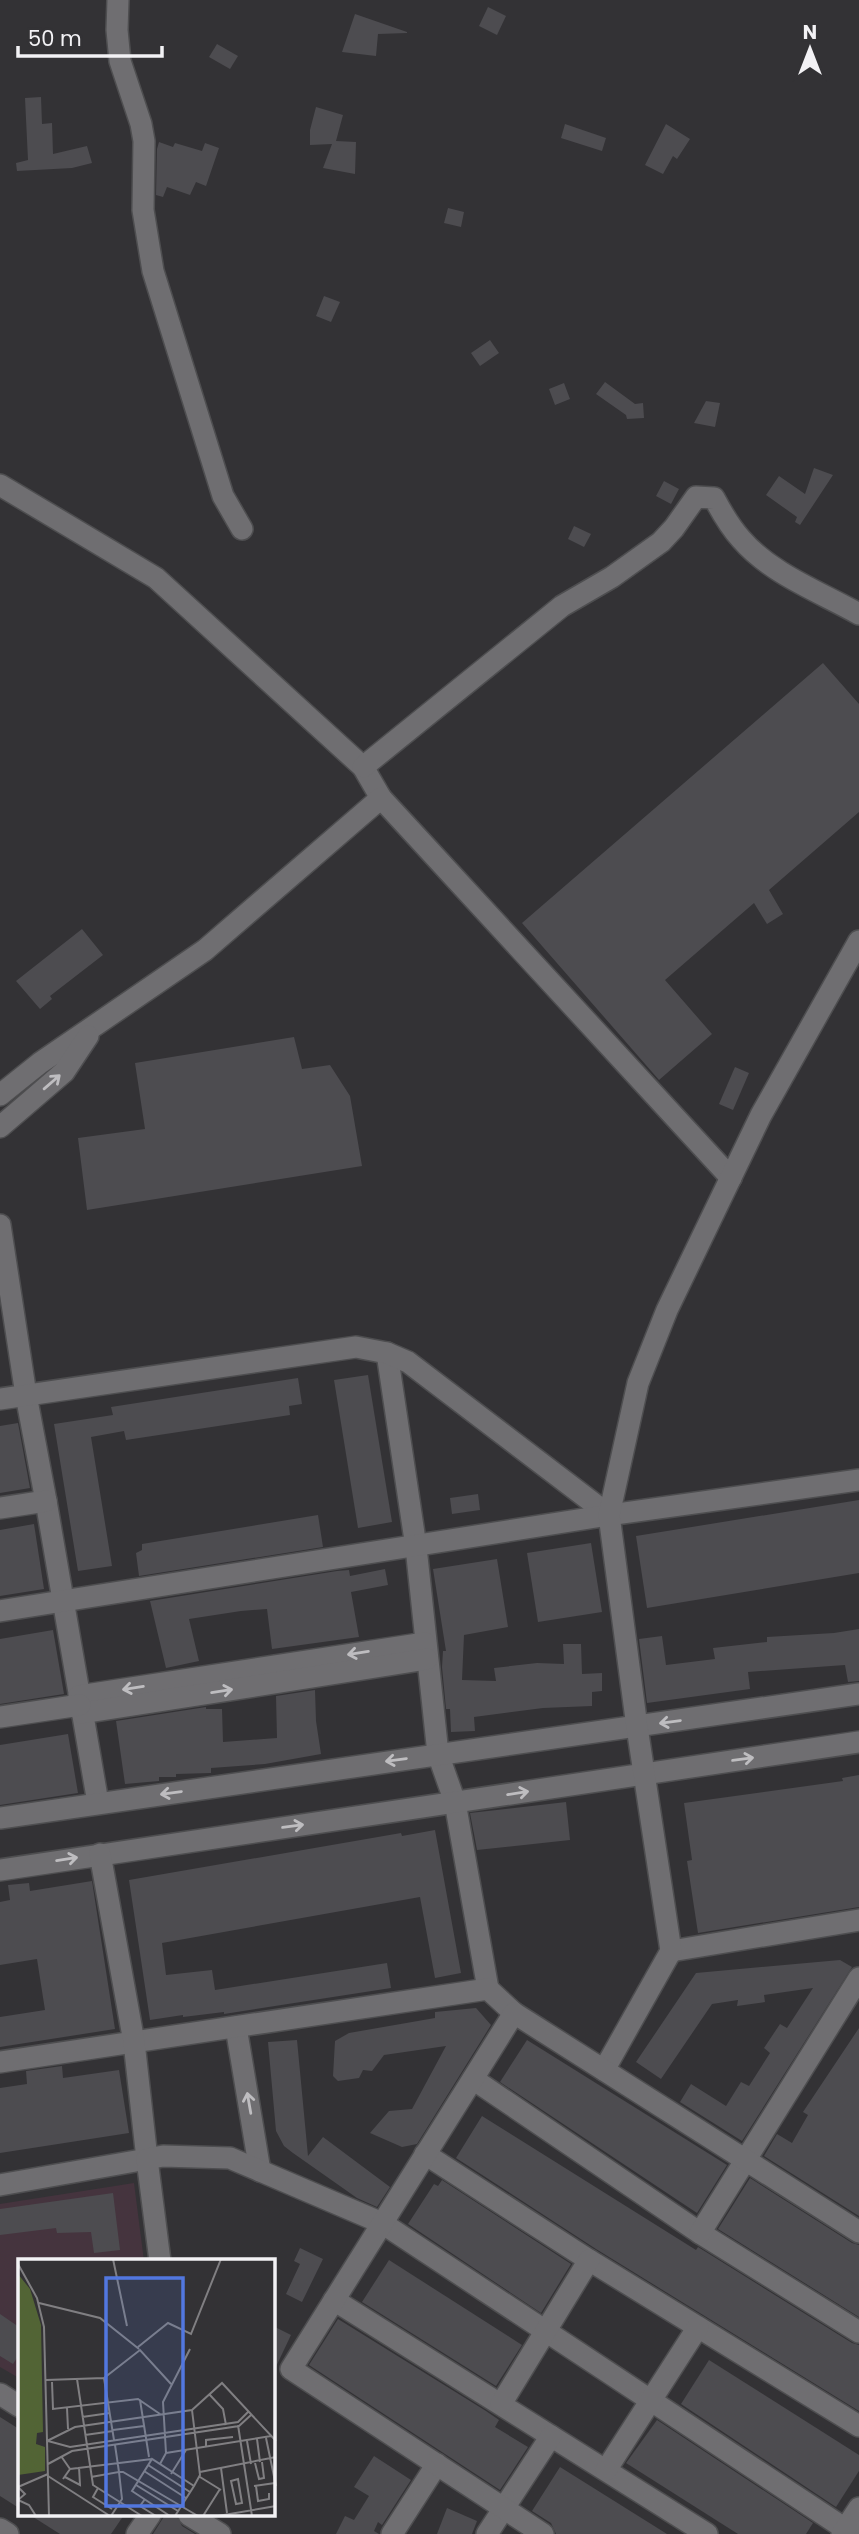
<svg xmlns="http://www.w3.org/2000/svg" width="859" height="2534" font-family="Poppins,sans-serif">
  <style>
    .education { fill: #45343e }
    .building { fill: #4d4c50 }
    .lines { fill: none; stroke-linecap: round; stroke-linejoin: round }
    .minor-casing { stroke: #4e4e50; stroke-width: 24 }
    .minor { stroke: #6f6e71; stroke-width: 21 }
    .oneway { stroke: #bebdc0 }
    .inset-road { fill: none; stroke: #807f82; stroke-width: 2 }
    .view { fill: #5277df; fill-opacity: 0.15; stroke: #5277df; stroke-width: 3.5 }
    .inset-edge { fill: none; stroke: #f3f2f5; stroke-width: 3.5 }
  </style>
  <rect width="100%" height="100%" fill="#333235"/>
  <!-- education -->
  <polygon class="education" points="134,2183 144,2261 19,2261 19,2378 0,2367 0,2204"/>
  <!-- building -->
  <g class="building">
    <polygon points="488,7 506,16 497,35 479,26"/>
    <polygon points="355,14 407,32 407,33 378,34 376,56 342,52"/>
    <polygon points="217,44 238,56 230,69 209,57"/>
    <polygon points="41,97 42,124 52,123 53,154 87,146 92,163 72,168 17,171 16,163 28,160 25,98"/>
    <polygon points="316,107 343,115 336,141 356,142 355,174 323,168 332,144 310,145 310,130"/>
    <polygon points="565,124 606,138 602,151 561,138"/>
    <polygon points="666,124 690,139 677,159 673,156 663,174 645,165"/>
    <polygon points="159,142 173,147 175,143 202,151 205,143 219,148 206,186 196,182 190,195 167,187 163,197 156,195 157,149"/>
    <polygon points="448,208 464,212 461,227 444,223"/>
    <polygon points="324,296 340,302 331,322 316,316"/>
    <polygon points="490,340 499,353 480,366 471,353"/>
    <polygon points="605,382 635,404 643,403 644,418 627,419 626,415 596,394"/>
    <polygon points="564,383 570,399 555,405 549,389"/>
    <polygon points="706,401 720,403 715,427 694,423"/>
    <polygon points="814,468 833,475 800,525 795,522 797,517 766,495 779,476 805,494"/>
    <polygon points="664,481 679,489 671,504 656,496"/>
    <polygon points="574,526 591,534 584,547 568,539"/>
    <polygon points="823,663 859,704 859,812 769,890 783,914 767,924 754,903 665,980 712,1034 659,1080 522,923"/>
    <polygon points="82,929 103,955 50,996 52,999 40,1009 16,981"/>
    <polygon points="294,1037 302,1069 330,1065 350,1096 362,1166 87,1210 78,1138 145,1129 135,1063"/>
    <polygon points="735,1067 749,1073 733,1110 719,1104"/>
    <polygon points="368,1375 392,1522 358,1528 334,1380"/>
    <polygon points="298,1378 302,1404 289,1406 290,1415 126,1440 124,1431 91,1437 112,1566 78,1571 54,1424 113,1415 111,1407"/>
    <polygon points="18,1423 30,1488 0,1493 0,1426"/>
    <polygon points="478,1494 480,1510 452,1514 450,1498"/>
    <polygon points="859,1500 859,1573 647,1608 636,1536"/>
    <polygon points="318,1515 323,1547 139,1576 136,1553 142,1550 142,1544"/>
    <polygon points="34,1524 44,1589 0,1596 0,1530"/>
    <polygon points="591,1543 602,1612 538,1622 527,1553"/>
    <polygon points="497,1559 508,1627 464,1635 462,1680 496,1681 494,1668 537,1663 564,1664 563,1644 581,1644 582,1674 602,1673 602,1691 592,1692 592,1706 543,1708 474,1717 475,1731 451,1732 450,1709 446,1709 442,1667 443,1651 446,1651 433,1569"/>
    <polygon points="385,1569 388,1585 351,1592 359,1637 272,1649 267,1609 241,1611 189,1619 199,1661 166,1668 150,1601 337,1571 349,1570 350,1576"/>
    <polygon points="859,1629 859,1681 848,1682 845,1665 748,1672 750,1689 647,1703 639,1639 662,1636 666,1665 715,1659 713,1648 767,1642 767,1637 834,1633"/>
    <polygon points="53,1630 64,1694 0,1704 0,1639"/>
    <polygon points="315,1690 316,1721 321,1754 265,1764 211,1768 211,1773 176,1774 176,1777 159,1777 159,1781 125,1784 116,1721 206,1707 206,1709 222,1709 223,1742 277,1738 276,1696"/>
    <polygon points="68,1734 78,1793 0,1805 0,1745"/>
    <polygon points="859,1775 859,1907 698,1933 687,1861 692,1860 684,1803 843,1781 842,1778"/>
    <polygon points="566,1802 570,1840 477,1850 470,1813"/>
    <polygon points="435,1830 461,1973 435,1978 420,1897 162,1943 166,1975 212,1970 215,1990 387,1963 391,1988 224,2014 224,2012 183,2017 183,2015 150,2020 129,1880 401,1833 402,1836"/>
    <polygon points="92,1881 115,2029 0,2047 0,2017 45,2010 37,1959 0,1965 0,1902 10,1900 8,1885 29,1883 30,1891"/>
    <polygon points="840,1960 852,1967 742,2141 680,2102 691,2084 726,2106 741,2082 749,2086 770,2053 764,2048 780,2024 787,2028 813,1988 764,1995 765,2002 737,2006 738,2000 712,2004 661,2079 636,2062 696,1973"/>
    <polygon points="476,2008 491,2025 417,2144 402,2147 370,2133 389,2111 412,2109 446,2046 384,2055 372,2071 363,2070 359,2078 338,2081 333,2076 335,2041 349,2033 435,2018 435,2012"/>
    <polygon points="859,2028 859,2216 764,2156 777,2134 792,2143 808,2115 803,2112"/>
    <polygon points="297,2040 308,2156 323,2137 390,2187 377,2207 357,2198 293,2153 284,2146 276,2131 268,2042"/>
    <polygon points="527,2040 727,2165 697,2213 500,2082"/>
    <polygon points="62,2066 63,2078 119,2070 129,2133 0,2153 0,2088 27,2084 26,2071"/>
    <polygon points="482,2116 696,2250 698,2247 852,2343 859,2345 859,2411 596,2249 456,2158"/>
    <polygon points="750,2178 852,2243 859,2245 859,2317 718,2229"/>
    <polygon points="442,2180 571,2264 541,2313 408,2224 434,2184 438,2186"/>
    <polygon points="113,2193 120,2250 94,2253 91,2232 57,2233 56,2228 0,2235 0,2209"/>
    <polygon points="300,2248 323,2259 302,2302 286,2294 300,2264 294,2261"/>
    <polygon points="389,2260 522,2345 496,2386 362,2302"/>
    <polygon points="0,2314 19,2327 19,2355 13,2364 0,2356"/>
    <polygon points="338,2319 486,2411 499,2420 495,2427 528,2447 500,2490 309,2365"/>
    <polygon points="273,2326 291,2335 273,2373"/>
    <polygon points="709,2360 859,2455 859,2471 836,2507 681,2404"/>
    <polygon points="0,2417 19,2429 19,2508 0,2496"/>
    <polygon points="657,2420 813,2523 806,2534 738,2534 626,2463"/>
    <polygon points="374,2456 411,2480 382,2525 378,2522 374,2531 379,2534 336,2534 345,2516 354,2520 369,2496 354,2487"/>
    <polygon points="560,2467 667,2534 556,2534 551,2523 532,2511"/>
    <polygon points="447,2508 477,2521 472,2534 437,2534"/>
    <polygon points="30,2515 124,2515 111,2534 60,2534"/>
    <polygon points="165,2515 176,2515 182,2526 195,2534 153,2534"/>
  </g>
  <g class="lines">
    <defs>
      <g id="minor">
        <polyline points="118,0 117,30 120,61 141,124 144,141 143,210 153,271 223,496 242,529"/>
        <polyline points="0,485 156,578 363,767 381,798"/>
        <path d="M 363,767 L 562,606 L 612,577 L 661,542 L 674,528 L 696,497 L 714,498 C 722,513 730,527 741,539 C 771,574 820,592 859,614"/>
        <polyline points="0,1095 40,1063 205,950 381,798 731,1178"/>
        <polyline points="0,1127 64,1072 88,1036"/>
        <polyline points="0,1225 26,1395 46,1501 98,1803"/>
        <polyline points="387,1353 416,1547 438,1754 455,1802 488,1989"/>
        <polyline points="0,1399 356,1347 387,1353 408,1362 609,1515"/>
        <polyline points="0,1508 46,1501"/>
        <polyline points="0,1611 609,1515 859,1480"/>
        <polyline points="79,1696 425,1643"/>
        <polyline points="82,1713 427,1659"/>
        <polyline points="0,1717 80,1705"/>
        <polyline points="0,1818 859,1694"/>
        <polyline points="0,1870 859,1742"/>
        <polyline points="671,1951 859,1920"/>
        <polyline points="236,2027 260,2171"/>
        <polyline points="0,2062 488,1989 514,2013"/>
        <polyline points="604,2070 671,1951 637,1727 609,1515 638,1383 667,1310 761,1115 859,941"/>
        <polyline points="473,2079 700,2233 859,2332"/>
        <polyline points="425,2154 589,2260 859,2426"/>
        <polyline points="0,2185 147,2159 134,2042 100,1854"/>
        <polyline points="700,2233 859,1978"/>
        <polyline points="160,2261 147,2159 163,2156 230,2158 382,2223 853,2534"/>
        <polyline points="334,2300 707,2534"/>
        <polyline points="0,2394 19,2406"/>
        <polyline points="501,2404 589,2260"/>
        <polyline points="606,2470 698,2327"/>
        <polyline points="189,2515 220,2534"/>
        <polyline points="0,2529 8,2534"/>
        <polyline points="137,2534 150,2515"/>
        <polyline points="392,2534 437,2464"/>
        <polyline points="487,2534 551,2436"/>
        <polyline points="543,2534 291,2369 514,2013 859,2232"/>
        <polyline points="842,2534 859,2508"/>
      </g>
    </defs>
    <!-- minor casing -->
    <use href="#minor" class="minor-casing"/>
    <!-- minor -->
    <use href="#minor" class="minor"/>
  </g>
  <!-- one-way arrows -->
  <defs><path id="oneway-shaft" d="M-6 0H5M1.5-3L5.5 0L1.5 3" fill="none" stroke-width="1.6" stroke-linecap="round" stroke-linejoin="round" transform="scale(1.75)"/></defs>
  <g class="oneway">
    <use href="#oneway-shaft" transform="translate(52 1082) rotate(-41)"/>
    <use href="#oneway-shaft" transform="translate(358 1653) rotate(171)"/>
    <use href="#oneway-shaft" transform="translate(133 1688) rotate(171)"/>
    <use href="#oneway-shaft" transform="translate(222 1691) rotate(-9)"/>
    <use href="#oneway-shaft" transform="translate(670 1722) rotate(172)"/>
    <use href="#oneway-shaft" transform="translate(743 1759) rotate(-8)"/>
    <use href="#oneway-shaft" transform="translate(396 1760) rotate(172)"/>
    <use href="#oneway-shaft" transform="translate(171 1793) rotate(172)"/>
    <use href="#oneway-shaft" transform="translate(518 1793) rotate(-9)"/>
    <use href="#oneway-shaft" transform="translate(293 1826) rotate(-8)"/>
    <use href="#oneway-shaft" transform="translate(67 1859) rotate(-9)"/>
    <use href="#oneway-shaft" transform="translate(249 2103) rotate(-100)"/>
  </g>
  <!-- overview -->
  <g transform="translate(18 2259)">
    <rect width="257" height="257" fill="#333235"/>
    <path d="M 0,15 L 12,30 L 23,66 L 25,173 L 19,174 L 18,185 L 27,188 L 27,212 L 0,216 Z" fill="#526435"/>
    <path class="inset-road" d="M 95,0 L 109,67M 0,5 L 19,39 L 26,68 L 31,257M 21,44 L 82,59 L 121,90M 120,88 L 150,64 L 173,75 L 203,0M 86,119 L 96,181M 59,120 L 75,226 L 124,257M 28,121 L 86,119 L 122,91 L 153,125M 34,123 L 35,150 L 120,140 L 142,155M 191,135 L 205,150 L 208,166M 122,141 L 131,198M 49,149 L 50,170M 174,151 L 182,216 L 176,227M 64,158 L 92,154M 220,166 L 234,257M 95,171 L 126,167M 67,176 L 95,172M 248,179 L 258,227M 239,180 L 242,203M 29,182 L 57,168 L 174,151 L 204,124 L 258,182M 30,182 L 52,188 L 220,163 L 230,153M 229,182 L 233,205M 188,188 L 188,181 L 215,178M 148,194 L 253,177M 43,197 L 52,210 L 45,220M 237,204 L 241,220 L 246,219 L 244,203M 30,205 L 54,192 L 221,167 L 233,156M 142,205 L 148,194 L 145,143 L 172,90M 130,206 L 172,233M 203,209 L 209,254M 52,210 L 134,200M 126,212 L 168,239M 182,213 L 258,198M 153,215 L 168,191M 30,217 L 92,257M 47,218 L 62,226 L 61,208M 73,218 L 101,213 L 97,186M 182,218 L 203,231M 220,220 L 224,244 L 218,245 L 213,222 ZM 118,226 L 160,252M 236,227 L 257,224M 238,227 L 240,242 L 251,240 L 251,234M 0,228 L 30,215M 0,228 L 7,235 L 0,241 L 11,246 L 18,257M 80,229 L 75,238 L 94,250M 127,240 L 122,247 L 138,257M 93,257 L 104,240 L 101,213 L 105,213 L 180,257M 152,257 L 114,232 L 134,200 L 176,227 L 157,257M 185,257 L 202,230M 200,257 L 258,247"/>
    <path class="view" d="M 88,19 L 165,19 L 165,247 L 88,247 Z"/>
    <rect width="257" height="257" class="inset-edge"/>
  </g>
  <!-- north arrow -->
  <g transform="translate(810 49)" stroke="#333235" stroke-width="5" paint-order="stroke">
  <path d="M0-5L12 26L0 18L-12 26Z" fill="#f3f2f5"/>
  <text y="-10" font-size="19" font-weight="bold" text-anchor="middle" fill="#f3f2f5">N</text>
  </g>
  <!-- scale -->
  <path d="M18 46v10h144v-10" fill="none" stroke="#f3f2f5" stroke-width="3.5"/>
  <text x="28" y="46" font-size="21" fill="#f3f2f5" stroke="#333235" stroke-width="5" paint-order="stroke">50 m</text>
</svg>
